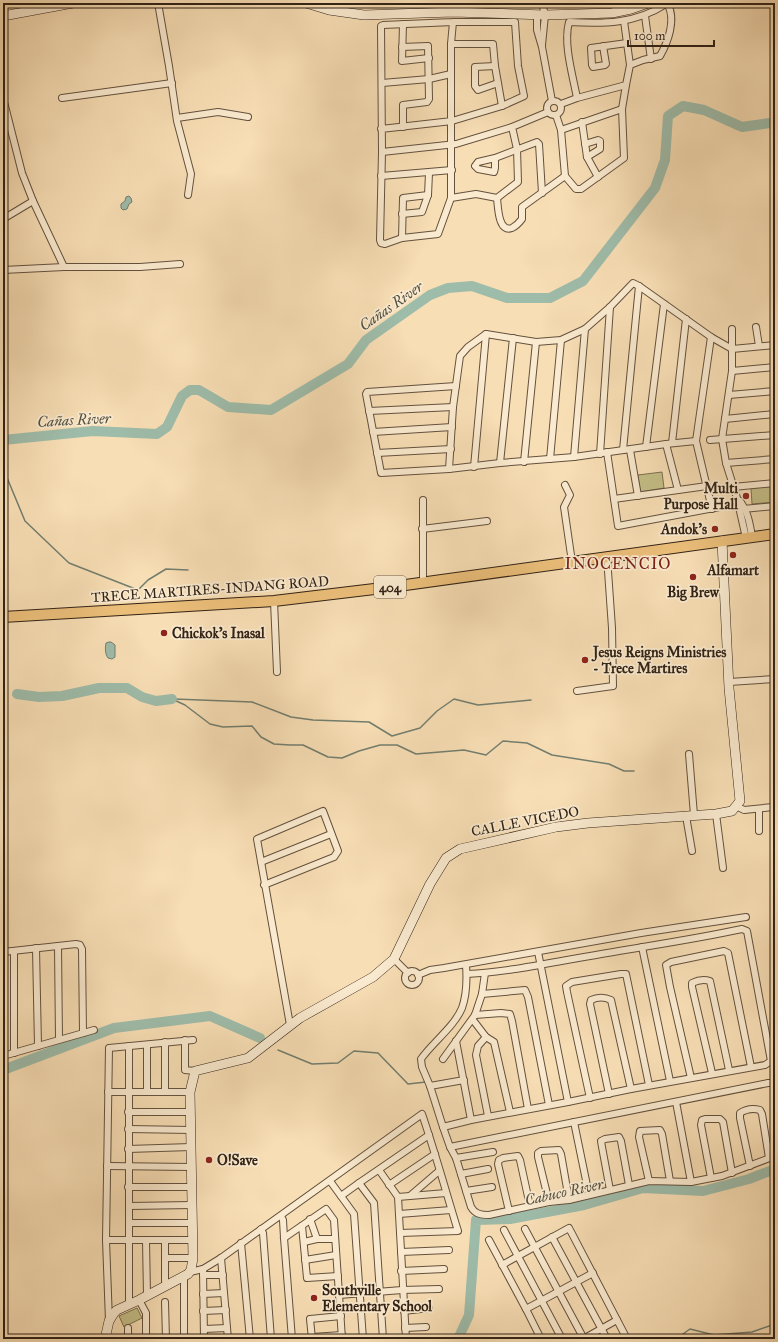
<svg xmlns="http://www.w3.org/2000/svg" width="778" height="1342" font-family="'IM FELL Great Primer',serif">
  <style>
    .park { fill: #c5bf88; stroke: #7b704f }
    .water { fill: #9ebcaa; stroke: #727e6f }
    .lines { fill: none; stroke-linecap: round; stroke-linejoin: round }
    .stream { stroke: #727e6f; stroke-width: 1.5 }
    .river { stroke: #9ebcaa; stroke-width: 10 }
    .street-casing { stroke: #63513e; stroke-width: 8 }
    .secondary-casing { stroke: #312216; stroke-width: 10 }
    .primary-casing { stroke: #312216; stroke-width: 12 }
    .street { stroke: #faeacf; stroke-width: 6 }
    .secondary { stroke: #faeacf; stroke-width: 9 }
    .primary { stroke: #ecbf7a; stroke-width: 10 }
    .poi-dot { fill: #8f2418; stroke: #faeacf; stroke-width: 1.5 }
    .labels { text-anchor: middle; stroke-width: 3.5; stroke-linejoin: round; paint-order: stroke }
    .shield { fill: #faeacf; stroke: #6d5e4e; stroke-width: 1 }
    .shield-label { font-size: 13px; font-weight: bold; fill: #312216 }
    .poi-label { font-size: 14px; font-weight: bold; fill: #312216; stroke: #faeacf; text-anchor: start }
    .street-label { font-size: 14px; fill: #312216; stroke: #faeacf }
    .water-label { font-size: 15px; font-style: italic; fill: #525042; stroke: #faeacf }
    .quarter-label { font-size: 16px; letter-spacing: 1px; fill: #7a1f14; stroke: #faeacf }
  </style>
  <rect width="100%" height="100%" fill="#f8deb5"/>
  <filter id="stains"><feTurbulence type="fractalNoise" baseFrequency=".005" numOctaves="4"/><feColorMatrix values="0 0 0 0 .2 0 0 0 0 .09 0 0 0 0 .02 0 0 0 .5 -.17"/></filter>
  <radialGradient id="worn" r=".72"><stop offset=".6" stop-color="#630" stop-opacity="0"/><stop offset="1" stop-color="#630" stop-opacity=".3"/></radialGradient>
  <!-- park -->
  <g class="park">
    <polygon points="662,472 664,488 640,492 638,475"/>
    <polygon points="773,486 775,502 752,504 751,488"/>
    <polygon points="137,1308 142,1318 124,1327 119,1316"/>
  </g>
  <!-- water -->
  <g class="water">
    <polygon points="129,196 131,198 132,202 129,204 127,209 123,210 121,208 121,204 125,201 126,197"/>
    <path d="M 109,642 L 111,642 L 115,645 L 115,657 L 112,659 L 108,658 C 105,654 105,648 106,643 Z"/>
  </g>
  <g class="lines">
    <!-- stream -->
    <g class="stream">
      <polyline points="3,468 25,521 69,563 138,590 148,580 166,569 188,570"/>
      <polyline points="172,699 185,705 210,724 223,727 252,726 261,737 274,744 290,745 303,745 328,757 342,758 359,751 380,745 397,745 416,754 464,750 486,755 503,741 527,743 552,755 609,764 624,771 634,771"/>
      <polyline points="174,699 252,702 291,717 313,720 369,722 392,736 420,728 437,711 454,699 478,705 531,700"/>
      <polyline points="278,1050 312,1064 338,1063 354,1051 378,1053 408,1084 426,1082"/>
      <polyline points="676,1339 690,1329 714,1335 752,1332 775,1324"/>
    </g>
    <!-- river -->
    <g class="river">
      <polyline points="3,440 93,431 157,434 167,427 182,396 190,390 199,390 228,407 271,410 348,364 366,340 430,295 448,288 472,286 507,298 550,298 583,281 655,188 665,160 668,116 683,106 704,110 742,127 770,123 775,124"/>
      <polyline points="17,694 39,697 62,696 99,688 127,688 142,697 156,701 172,699"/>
      <polyline points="3,1070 114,1028 210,1016 260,1038"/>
      <polyline points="458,1339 469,1315 476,1220 510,1219 584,1205 643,1188 703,1191 749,1179 775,1169"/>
    </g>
    <defs>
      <g id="street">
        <polyline points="158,3 169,66 177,121 191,174 188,195"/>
        <polyline points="542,3 545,15 542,45"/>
        <polyline points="537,14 537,30 542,47 552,101"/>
        <polyline points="645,16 651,59"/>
        <polyline points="624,21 630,65"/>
        <polyline points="403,24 402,61 429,58"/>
        <polyline points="451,44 493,44 495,66 502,106"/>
        <polyline points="603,46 606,64 605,65 593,67 592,65 591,48 627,43"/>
        <polyline points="402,47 428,46 429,99 427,102 403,105 403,127"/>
        <polyline points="495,66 475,67 475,86 478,90 498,83"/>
        <polyline points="382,83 429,79 451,74"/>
        <polyline points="3,98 22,173 33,201 64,267 140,267 180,264"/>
        <polyline points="62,98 172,83"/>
        <circle cx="554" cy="108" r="7"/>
        <path d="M 561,104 L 577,98 L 626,85 L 630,65 L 643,60 L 660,56 C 668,42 676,20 668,5 L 666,4 C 635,24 604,24 569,22 C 563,44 573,76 577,98"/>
        <polyline points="556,115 561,130 565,176 576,189 581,189 624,158 622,109 626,85"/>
        <polyline points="177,118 218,112 248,117"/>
        <polyline points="582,122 587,157 598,177"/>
        <polyline points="381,129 452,121 502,106 524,96 518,66 515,22 453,22 383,25 381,26 382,152 380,240 381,243 385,244 402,238 438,234 451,198 451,44 453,22"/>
        <polyline points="561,130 622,109"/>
        <polyline points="585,144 598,140 600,141 600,149 587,157"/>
        <polyline points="382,152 456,144 512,127"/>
        <polyline points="495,158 495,168 494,172 478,169 475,166 478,162 495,158 537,142 539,144 542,193"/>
        <polyline points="381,176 452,170"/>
        <polyline points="451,198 476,194 497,198 518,182 517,149 512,127 548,112"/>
        <path d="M 497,198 C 498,206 498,233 512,228 C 516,226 519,223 522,219 L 522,207 L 565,176"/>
        <polyline points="402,214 422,212 428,195 429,173"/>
        <polyline points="3,219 33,201"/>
        <polyline points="402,238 403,198 428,195"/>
        <polyline points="3,270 64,267"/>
        <polyline points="756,327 759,346"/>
        <polyline points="732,329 732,371 722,439 726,463 737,498 746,538"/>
        <polyline points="711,337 696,441 712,509"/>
        <polyline points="732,371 775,367"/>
        <polyline points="456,386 367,392 366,394 381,473 449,469 500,463 574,457 666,444 696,441"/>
        <polyline points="729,395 775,391"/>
        <polyline points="369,411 453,407"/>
        <polyline points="725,419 775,414"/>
        <polyline points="373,432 452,427"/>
        <polyline points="710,440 775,435"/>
        <polyline points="672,443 686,319"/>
        <polyline points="666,444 678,490"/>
        <polyline points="646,447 664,304"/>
        <polyline points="623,450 639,286"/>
        <polyline points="630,450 638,496"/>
        <polyline points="607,452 618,526 741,503"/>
        <polyline points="377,453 451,449"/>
        <polyline points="600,454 610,307"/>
        <polyline points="574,457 585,329"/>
        <polyline points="550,459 561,340"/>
        <polyline points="524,462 536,342"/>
        <polyline points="500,463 513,338"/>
        <polyline points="726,463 775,459"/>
        <polyline points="474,467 486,334"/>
        <polyline points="449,469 453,407 460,356 468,347 486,334 536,342 561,340 585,329 610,307 633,283 639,286 711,337 732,349 775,345"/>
        <polyline points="565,485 570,495 564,507 572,562"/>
        <polyline points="733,487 775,483"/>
        <polyline points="614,499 707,486"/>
        <polyline points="423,500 423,583"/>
        <path d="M 740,501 C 748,512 750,524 752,537"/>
        <polyline points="743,509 775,506"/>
        <polyline points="422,529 487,521"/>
        <polyline points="274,601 277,672"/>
        <polyline points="729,682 775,679"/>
        <polyline points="577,691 613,686 612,628 607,557"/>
        <polyline points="689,754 694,815"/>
        <polyline points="736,806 744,810 773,807 775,808"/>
        <polyline points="759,809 759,831"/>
        <polyline points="716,814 723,868"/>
        <polyline points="686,816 692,851"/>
        <polyline points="261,862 331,834"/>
        <polyline points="264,885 334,857 338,851 323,811 257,839 290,1025"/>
        <polyline points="58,946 59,1039"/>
        <polyline points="642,947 670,1081"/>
        <polyline points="36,948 38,1046"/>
        <polyline points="14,951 14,1053"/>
        <polyline points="3,952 76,944 80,945 82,949 83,1033"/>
        <polyline points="538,952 568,1102"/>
        <polyline points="394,959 408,973"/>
        <path d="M 466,965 C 467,979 467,994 462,1008 C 454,1027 433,1042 421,1059 L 422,1067 L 430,1086 L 443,1127 L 450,1147 L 456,1158 L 471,1207 C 475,1214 481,1215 489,1215 L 549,1202 L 569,1200 L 649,1181 L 691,1182 L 722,1176 L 775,1156"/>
        <circle cx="412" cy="978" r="7"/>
        <polyline points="418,975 430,970 444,968 641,933 746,917"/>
        <polyline points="482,994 525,990 528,997 549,1105"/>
        <polyline points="475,1015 501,1013 510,1014 512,1021 528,1109"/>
        <polyline points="473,1020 486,1037 494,1042 510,1112"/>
        <polyline points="486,1037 478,1046 476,1055 488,1116"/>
        <polyline points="185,1040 185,1070 195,1071"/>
        <polyline points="456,1041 471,1120"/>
        <polyline points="3,1056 94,1030"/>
        <polyline points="443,1059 475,1015 482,994 485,973"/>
        <path d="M 712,1073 L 692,987 L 692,983 C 698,980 704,979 710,981 L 729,1070"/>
        <polyline points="691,1078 670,987 666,965 671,962 724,951 728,953 751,1067"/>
        <polyline points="430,1086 464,1080"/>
        <polyline points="108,1092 190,1092"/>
        <polyline points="147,1092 147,1045"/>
        <polyline points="165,1092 165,1042"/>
        <path d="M 609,1094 L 590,1004 L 591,1000 C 597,997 605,997 611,1000 L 631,1089"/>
        <polyline points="590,1098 567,992 566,986 572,982 621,974 626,974 649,1085"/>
        <polyline points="676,1102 691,1182"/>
        <polyline points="128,1112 191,1112"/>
        <polyline points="574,1122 589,1195"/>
        <path d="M 443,1127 L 471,1120 L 568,1102 L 631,1089 L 765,1065 L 771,1061 L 747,931 L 742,929 C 691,940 640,947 590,956 C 548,963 509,972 467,974"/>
        <polyline points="128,1129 191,1130"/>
        <polyline points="450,1147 768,1083 775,1083"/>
        <polyline points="128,1149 191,1147"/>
        <polyline points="456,1158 493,1152"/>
        <polyline points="107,1166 191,1167"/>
        <path d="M 750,1166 L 740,1118 L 740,1113 C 746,1109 753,1108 760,1110 L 762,1114 L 769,1158"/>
        <polyline points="379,1170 398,1197 406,1339"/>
        <polyline points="461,1174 488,1169"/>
        <polyline points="711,1178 701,1125 702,1120 705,1119 720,1119 723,1122 732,1173"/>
        <polyline points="330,1181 354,1214 363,1339"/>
        <polyline points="649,1181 639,1137 640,1131 660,1130 662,1134 670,1181"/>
        <polyline points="359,1183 374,1203 383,1339"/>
        <polyline points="389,1185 435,1154"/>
        <polyline points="128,1187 192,1187"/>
        <polyline points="610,1190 602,1147 601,1141 605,1139 619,1137 621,1141 629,1185"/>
        <polyline points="466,1191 492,1187"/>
        <polyline points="411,1195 439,1171"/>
        <polyline points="341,1196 359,1183 429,1135"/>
        <polyline points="398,1197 446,1193"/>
        <polyline points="549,1202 538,1157 538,1153 541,1151 559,1150 561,1154 569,1200"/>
        <polyline points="129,1206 192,1205"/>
        <polyline points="509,1211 498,1164 499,1160 503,1158 518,1156 520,1160 530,1206"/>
        <polyline points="399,1214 451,1210"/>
        <polyline points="281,1216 283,1220 284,1238 292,1339"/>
        <polyline points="310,1219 317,1239"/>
        <polyline points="129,1223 192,1223"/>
        <polyline points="302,1226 307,1278 338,1276"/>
        <polyline points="261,1229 263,1233 271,1339"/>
        <polyline points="525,1229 584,1339"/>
        <polyline points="504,1230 562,1339"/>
        <polyline points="552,1237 607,1339"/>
        <polyline points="284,1238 326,1209 334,1220 342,1339"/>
        <polyline points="106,1240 193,1240"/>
        <polyline points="146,1240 147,1296"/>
        <polyline points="165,1240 165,1281 166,1286"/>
        <polyline points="489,1240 526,1309 593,1273"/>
        <polyline points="304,1242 317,1239 335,1239"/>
        <polyline points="241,1243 250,1339"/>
        <polyline points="401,1252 449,1250"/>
        <polyline points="165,1258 193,1258"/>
        <polyline points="221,1258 228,1339"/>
        <polyline points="305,1260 336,1255"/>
        <polyline points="502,1265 569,1228 627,1339"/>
        <polyline points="203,1269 204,1339"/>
        <polyline points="401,1271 444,1269"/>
        <path d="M 190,1272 L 203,1269 L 221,1258 L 422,1114 C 435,1152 446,1192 458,1231 L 400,1233"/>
        <polyline points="203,1275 223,1275"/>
        <polyline points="184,1277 184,1339"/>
        <polyline points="203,1294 224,1293"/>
        <polyline points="339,1295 402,1290 439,1289"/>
        <polyline points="139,1300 146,1313 146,1339"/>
        <polyline points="165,1302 166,1339"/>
        <polyline points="129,1304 129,1046"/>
        <polyline points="526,1309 541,1339"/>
        <polyline points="203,1311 226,1310"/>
        <polyline points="404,1311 429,1308"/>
        <polyline points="109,1321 106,1240 109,1048 193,1040"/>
        <polyline points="128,1328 128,1339"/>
        <polyline points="405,1328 426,1327"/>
        <polyline points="204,1329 227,1328"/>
        <polyline points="312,1337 342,1335"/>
        <polyline points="312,1339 310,1319 341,1316"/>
        <polyline points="583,1339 617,1320"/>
      </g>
      <g id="secondary">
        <polyline points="306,3 329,10 364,15 453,12 545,15 612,13 631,9 648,3"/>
        <polyline points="3,16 73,3"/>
        <polyline points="105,1339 109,1321 114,1313 117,1310 139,1300 188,1274 191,1270 193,1258 190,1092 195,1071 248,1058 300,1018 373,977 394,959 430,884 446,858 460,849 556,827 588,823 716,814 732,811 740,801 729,688 722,541"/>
      </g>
      <polyline id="primary" points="3,617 274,601 391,587 775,534"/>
    </defs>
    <!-- street casing -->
    <use href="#street" class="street-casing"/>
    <!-- secondary casing -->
    <use href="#secondary" class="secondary-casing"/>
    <!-- primary casing -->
    <use href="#primary" class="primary-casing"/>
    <!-- street -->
    <use href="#street" class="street"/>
    <!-- secondary -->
    <use href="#secondary" class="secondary"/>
    <!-- primary -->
    <use href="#primary" class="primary"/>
  </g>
  <!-- markers -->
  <g class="poi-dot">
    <circle cx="746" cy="496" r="4"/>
    <circle cx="715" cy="529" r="4"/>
    <circle cx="733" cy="555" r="4"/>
    <circle cx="693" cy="577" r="4"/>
    <circle cx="164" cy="633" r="4"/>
    <circle cx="585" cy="660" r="4"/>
    <circle cx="209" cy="1160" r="4"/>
    <circle cx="314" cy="1298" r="4"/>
  </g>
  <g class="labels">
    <!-- shield labels -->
    <rect class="shield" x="374" y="576" width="32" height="22" rx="3"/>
    <g class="shield-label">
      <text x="390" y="592">404</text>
    </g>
    <!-- poi labels -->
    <g class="poi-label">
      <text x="738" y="493" text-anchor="end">Multi<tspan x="738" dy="16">Purpose Hall</tspan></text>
      <text x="707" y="534" text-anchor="end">Andok's</text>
      <text x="733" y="575" text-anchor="middle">Alfamart</text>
      <text x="693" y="597" text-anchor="middle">Big Brew</text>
      <text x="172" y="638">Chickok's Inasal</text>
      <text x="593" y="657">Jesus Reigns Ministries<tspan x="593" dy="16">- Trece Martires</tspan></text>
      <text x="217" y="1165">O!Save</text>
      <text x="322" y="1295">Southville<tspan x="322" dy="16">Elementary School</tspan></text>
    </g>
    <!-- street labels -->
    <g class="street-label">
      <text transform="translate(210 589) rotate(-4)" y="5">TRECE MARTIRES-INDANG ROAD</text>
      <text transform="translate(525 821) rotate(-11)" y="5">CALLE VICEDO</text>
    </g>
    <!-- water labels -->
    <g class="water-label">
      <text transform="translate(391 306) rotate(-35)" y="5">Cañas River</text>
      <text transform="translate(74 420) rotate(-3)" y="5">Cañas River</text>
      <text transform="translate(564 1192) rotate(-12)" y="5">Cabuco River</text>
    </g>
    <!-- quarter labels -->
    <g class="quarter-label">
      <text x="618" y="569">INOCENCIO</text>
    </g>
  </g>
  <!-- margin -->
  <rect width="778" height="1342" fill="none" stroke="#f8deb5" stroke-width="16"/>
  <rect x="4" y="4" width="770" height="1334" fill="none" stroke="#312216" stroke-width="2"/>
  <rect x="8" y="8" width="762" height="1326" fill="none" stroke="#312216"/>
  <!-- scale -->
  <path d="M628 40v6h86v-6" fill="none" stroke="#312216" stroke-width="2"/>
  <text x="634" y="40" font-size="12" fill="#312216" stroke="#faeacf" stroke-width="3" paint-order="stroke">100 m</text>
  <rect width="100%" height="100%" filter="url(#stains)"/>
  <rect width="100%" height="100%" fill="url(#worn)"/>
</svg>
